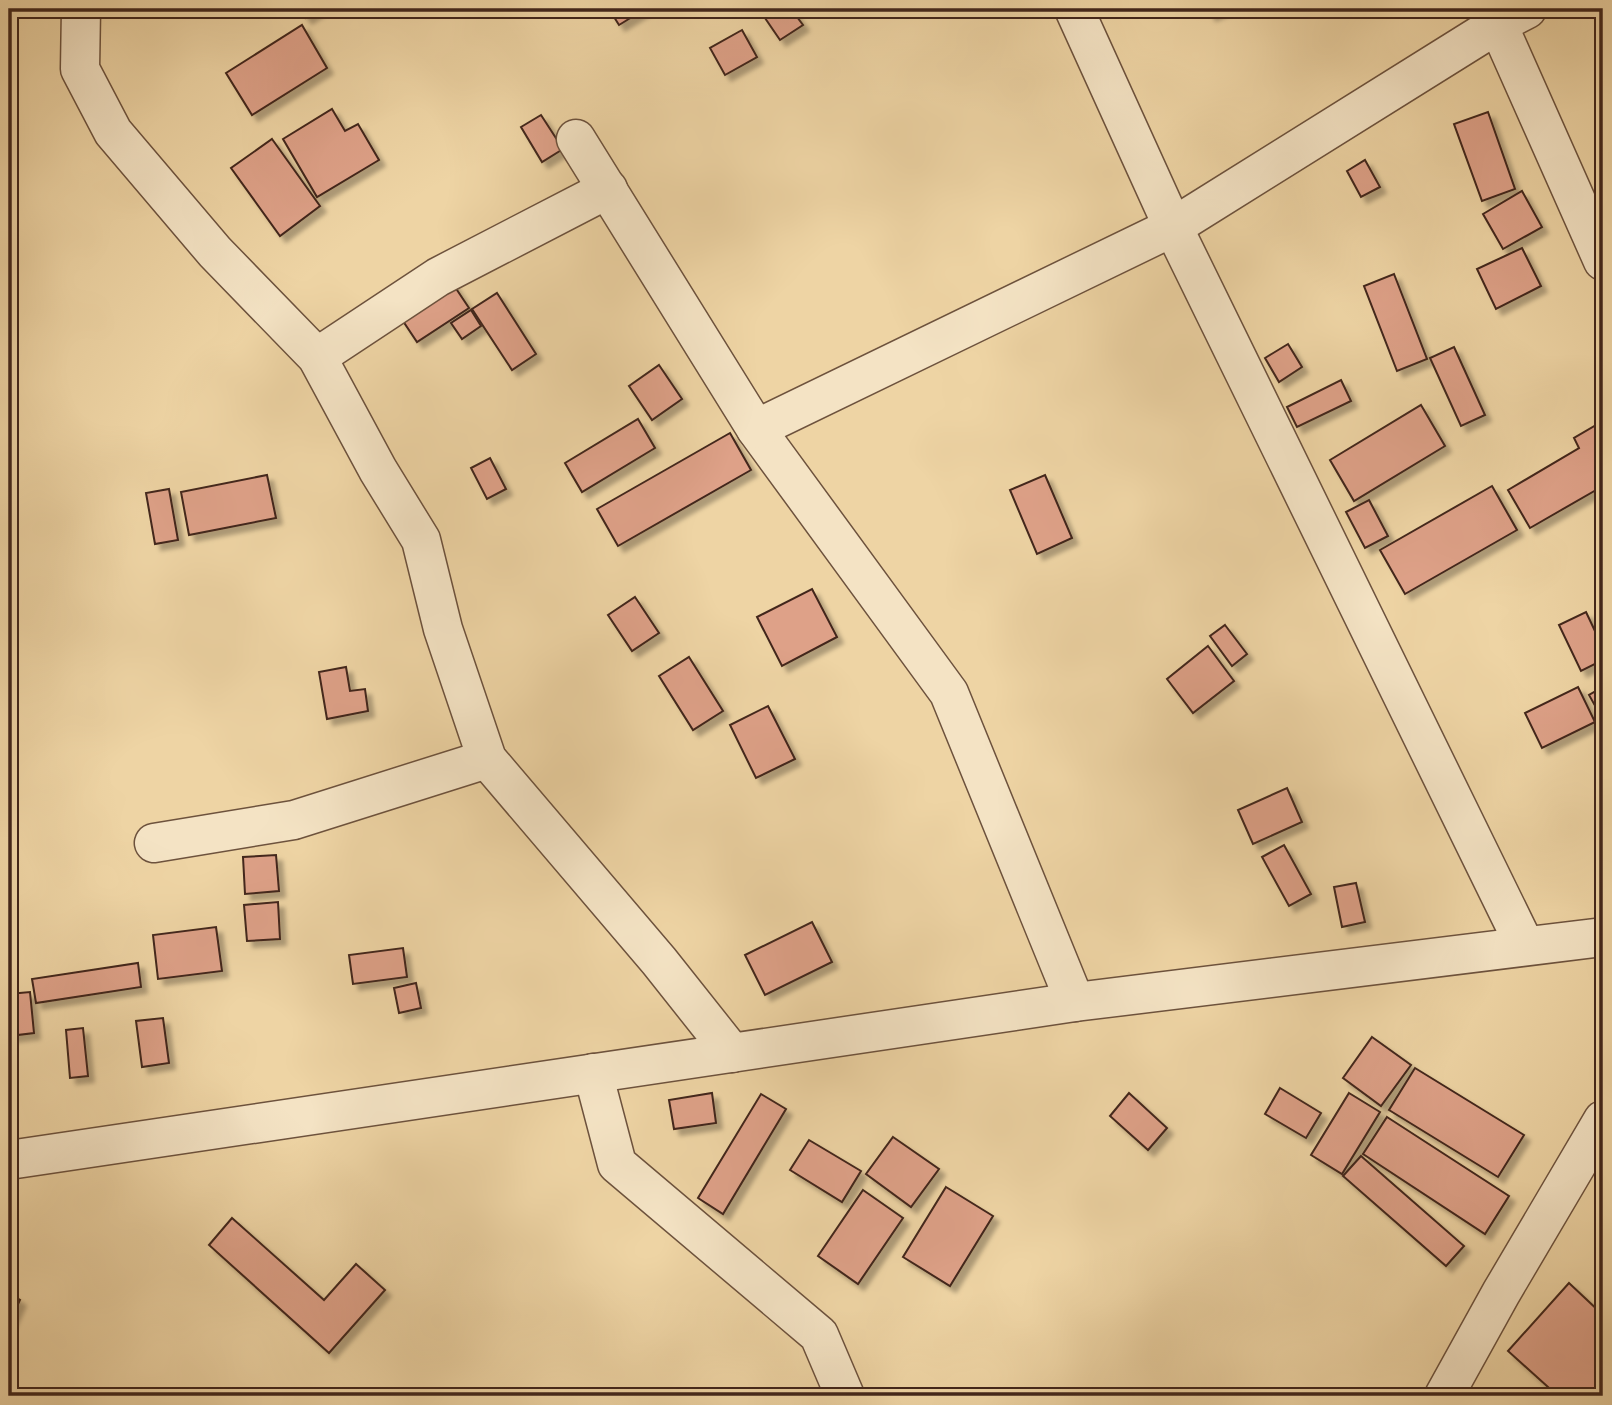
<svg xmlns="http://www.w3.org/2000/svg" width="1612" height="1405" font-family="'Gentium Book Plus',serif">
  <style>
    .building { fill: #dea188; stroke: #42261b; stroke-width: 2; filter: url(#shadow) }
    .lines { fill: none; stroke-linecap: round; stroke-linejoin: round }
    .minor-casing { stroke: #6d523d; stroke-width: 41 }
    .minor { stroke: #f4e3c4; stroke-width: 38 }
  </style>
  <defs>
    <filter id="shadow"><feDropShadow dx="6" dy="6" stdDeviation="2" flood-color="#0004"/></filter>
  </defs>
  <rect width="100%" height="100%" fill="#eed4a4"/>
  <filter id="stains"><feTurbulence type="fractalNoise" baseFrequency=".00286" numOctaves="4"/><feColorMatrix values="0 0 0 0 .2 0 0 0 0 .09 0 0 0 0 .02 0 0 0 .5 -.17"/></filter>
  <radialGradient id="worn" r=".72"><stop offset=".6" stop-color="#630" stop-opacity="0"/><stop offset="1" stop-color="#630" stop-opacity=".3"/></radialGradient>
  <!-- building -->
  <g class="building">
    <polygon points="300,9 320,9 306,18"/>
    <polygon points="609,9 645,9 619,25"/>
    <polygon points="779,9 791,9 803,25 780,40 765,18"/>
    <polygon points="1207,9 1224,9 1210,15"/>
    <polygon points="302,25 327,68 252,115 226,73"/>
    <polygon points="742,30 757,57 725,75 710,48"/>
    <polygon points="332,109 345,131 358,124 379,160 317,197 283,139"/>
    <polygon points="1488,112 1515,189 1482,201 1454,124"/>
    <polygon points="541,115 563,149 542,162 521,127"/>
    <polygon points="272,139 320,206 280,236 231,168"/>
    <polygon points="1365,160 1380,187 1361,197 1347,171"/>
    <polygon points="1522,191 1542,227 1503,249 1483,214"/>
    <polygon points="1522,248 1541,286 1496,309 1477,269"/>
    <polygon points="1394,274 1427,359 1397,371 1364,286"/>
    <polygon points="451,281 469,308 417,342 399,315"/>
    <polygon points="497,293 536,354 512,370 472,309"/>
    <polygon points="471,310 481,326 462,339 451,323"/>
    <polygon points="1288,344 1302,367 1279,382 1265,358"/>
    <polygon points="1454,347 1485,415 1461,426 1430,358"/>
    <polygon points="659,365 682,399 652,420 629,386"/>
    <polygon points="1341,380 1351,401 1297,427 1287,407"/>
    <polygon points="1421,405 1445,446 1354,501 1330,460"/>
    <polygon points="638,419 655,448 582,492 565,463"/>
    <polygon points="1603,421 1603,486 1530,528 1508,490 1579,448 1574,438"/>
    <polygon points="730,433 751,470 618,546 597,509"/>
    <polygon points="490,458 506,489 487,499 471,468"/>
    <polygon points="267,475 276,518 189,535 181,492"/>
    <polygon points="1045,475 1072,538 1037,554 1010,490"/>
    <polygon points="1492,486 1517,530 1405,594 1380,550"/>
    <polygon points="169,489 178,540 155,544 146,493"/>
    <polygon points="1369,500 1388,536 1365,548 1346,512"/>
    <polygon points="812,589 837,637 782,666 757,617"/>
    <polygon points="635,597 659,633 632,651 608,615"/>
    <polygon points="1586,612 1603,648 1603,660 1581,671 1559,625"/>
    <polygon points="1225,625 1247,654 1232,666 1210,636"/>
    <polygon points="1208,646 1234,681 1193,713 1167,679"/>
    <polygon points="689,657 723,711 693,730 659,676"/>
    <polygon points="346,667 350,691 365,689 368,711 327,719 319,672"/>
    <polygon points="1578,687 1595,722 1542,748 1525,713"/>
    <polygon points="1603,687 1603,720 1589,695"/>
    <polygon points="768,706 795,759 756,778 730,725"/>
    <polygon points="1287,788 1302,822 1253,844 1238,810"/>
    <polygon points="1284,845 1311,894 1289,906 1262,857"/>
    <polygon points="276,855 279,891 245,894 243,857"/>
    <polygon points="1356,883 1365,922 1342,927 1334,887"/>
    <polygon points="278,902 280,939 247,941 244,905"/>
    <polygon points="812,922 832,962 765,995 745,955"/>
    <polygon points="216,927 222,971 158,979 153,935"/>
    <polygon points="403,948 407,977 353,984 349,955"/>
    <polygon points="138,963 141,987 36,1003 32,979"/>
    <polygon points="416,983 421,1008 399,1013 394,988"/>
    <polygon points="30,992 34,1033 9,1036 9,994"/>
    <polygon points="163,1018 169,1063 142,1067 136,1021"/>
    <polygon points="83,1028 88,1076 70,1078 66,1030"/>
    <polygon points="1372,1037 1411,1065 1381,1106 1343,1078"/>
    <polygon points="1415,1068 1524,1135 1498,1177 1389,1110"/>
    <polygon points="1280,1088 1321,1113 1306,1138 1265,1114"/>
    <polygon points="712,1093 716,1123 674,1129 669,1100"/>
    <polygon points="1129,1093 1167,1128 1148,1150 1110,1116"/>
    <polygon points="1349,1093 1380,1112 1342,1174 1311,1155"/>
    <polygon points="761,1094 786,1109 723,1214 698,1198"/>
    <polygon points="1387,1117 1509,1196 1485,1234 1363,1154"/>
    <polygon points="893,1137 939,1169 911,1207 866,1174"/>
    <polygon points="809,1140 861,1171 842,1202 790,1170"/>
    <polygon points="1361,1156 1464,1246 1446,1266 1343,1176"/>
    <polygon points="946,1187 993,1216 950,1286 903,1257"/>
    <polygon points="863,1190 903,1218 858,1284 818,1256"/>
    <polygon points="232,1218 324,1300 356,1264 385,1290 329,1353 209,1245"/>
    <polygon points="1569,1283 1603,1315 1603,1396 1558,1396 1508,1351"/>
    <polygon points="9,1293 20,1300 9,1324"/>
  </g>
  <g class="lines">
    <defs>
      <g id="minor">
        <polyline points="81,9 80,69 113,132 215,252 317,357 378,470 421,540 443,629 487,759 659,961 732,1053"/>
        <polyline points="1074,9 1173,227 1525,946"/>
        <polyline points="1491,9 1603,261"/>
        <polyline points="576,139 756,429 949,693 1075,1002"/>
        <polyline points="317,357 438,277 608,189"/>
        <polyline points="756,429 1173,227 1498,24 1527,9"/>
        <polyline points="154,843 294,820 487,759"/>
        <polyline points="593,1073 617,1164 819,1335 845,1396"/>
        <polyline points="9,1160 1075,1002 1603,937"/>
        <polyline points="1444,1396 1501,1293 1603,1120"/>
      </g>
    </defs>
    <!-- minor casing -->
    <use href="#minor" class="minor-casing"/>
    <!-- minor -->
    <use href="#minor" class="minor"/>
  </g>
  <!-- margin -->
  <rect width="1612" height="1405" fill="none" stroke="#eed4a4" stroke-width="35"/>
  <rect x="10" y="10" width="1591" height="1384" fill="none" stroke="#42261b" stroke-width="3.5"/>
  <rect x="18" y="18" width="1577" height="1370" fill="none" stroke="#42261b" stroke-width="2"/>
  <rect width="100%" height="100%" filter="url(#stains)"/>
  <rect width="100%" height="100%" fill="url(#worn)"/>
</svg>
